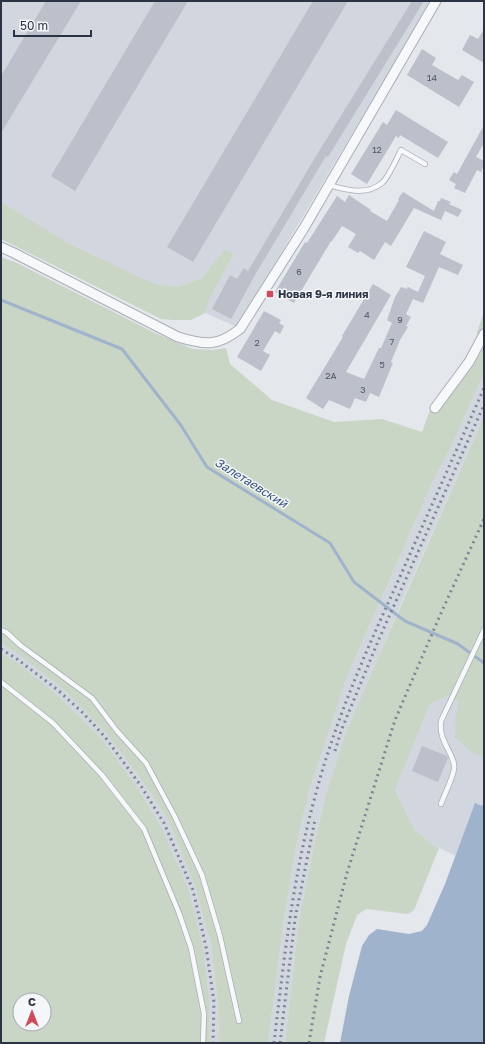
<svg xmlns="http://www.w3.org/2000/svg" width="485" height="1044" font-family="'Golos Text',sans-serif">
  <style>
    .built { fill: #d2d6de }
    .green { fill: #c9d6c5; fill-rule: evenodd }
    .water { fill: #9fb4cc }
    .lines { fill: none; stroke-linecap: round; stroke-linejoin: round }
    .stream { stroke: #9fb4cc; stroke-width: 3 }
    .building { fill: #bbc0ca }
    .lane-casing { stroke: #a9aeb7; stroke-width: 6 }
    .street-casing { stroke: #a9aeb7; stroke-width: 11 }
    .lane { stroke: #f7f8fa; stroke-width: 4.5 }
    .street { stroke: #f7f8fa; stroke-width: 9 }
    .rail { stroke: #7d8696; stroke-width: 3; stroke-dasharray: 2 4; stroke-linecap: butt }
    .poi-dot { fill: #d1495b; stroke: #f4f6f9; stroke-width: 1.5 }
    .labels { text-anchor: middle; stroke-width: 3; stroke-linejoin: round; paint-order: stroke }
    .number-label { font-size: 9px; fill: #4f5766 }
    .poi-label { font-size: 11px; font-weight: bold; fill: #2b3445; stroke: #f4f6f9; text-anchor: start }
    .water-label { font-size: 12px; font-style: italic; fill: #34527a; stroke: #f4f6f9 }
  </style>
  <rect width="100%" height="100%" fill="#e4e7ec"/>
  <!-- built -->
  <g class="built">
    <polygon points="1,1 431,1 237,327 205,313 209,297 234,255 225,249 202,278 178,287 155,284 68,243 1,202"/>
    <polygon points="484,373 484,416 410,583 346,732 326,794 313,850 299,920 285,1043 268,1043 284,919 296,847 309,791 330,726 346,679 432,483 453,443"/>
    <polygon points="1,643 18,654 60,686 107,734 143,782 168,820 196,889 211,945 218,1003 219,1043 210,1043 209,1000 160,825 137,787 102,739 55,693 16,662 1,653"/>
    <polygon points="448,696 458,702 456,714 471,752 484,758 484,802 482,806 475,804 456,856 433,845 414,829 395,790 430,704"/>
  </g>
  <!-- green -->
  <g class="green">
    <polygon points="1,202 68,243 155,284 178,287 202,278 225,249 234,254 210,297 205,313 191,320 173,320 161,319 1,239"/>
    <polygon points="1,257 15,262 155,333 193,349 213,350 226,348 230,364 272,400 334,422 382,419 422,432 431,407 466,362 478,338 477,332 484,312 484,373 453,443 432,483 346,679 309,791 296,847 284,919 268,1043 219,1043 218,1003 211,945 196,889 168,820 143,782 107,734 60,686 18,654 1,643"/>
    <polygon points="484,416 484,758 471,752 455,737 456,714 458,702 448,696 430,704 395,790 414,829 433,845 439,848 414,910 408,914 366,909 357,915 346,944 324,1043 285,1043 299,920 313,850 326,794 346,732 364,690"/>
    <path d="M 1,653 L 16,662 L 55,693 L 102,739 L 137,787 L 160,825 L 189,891 L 203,948 L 209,1000 L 210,1043 L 1,1043 ZM 20,1000 L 44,1000 L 44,1024 L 20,1024 Z"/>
  </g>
  <!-- water -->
  <polygon class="water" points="484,802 484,1043 340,1043 349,996 362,946 369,935 377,929 409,934 422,931 427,925 445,884 475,803 482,806"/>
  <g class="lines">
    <!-- stream -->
    <polyline class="stream" points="1,300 122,349 180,424 207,467 330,543 354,582 405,621 458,644 484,663"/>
  </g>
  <!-- building -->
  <g class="building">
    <polygon points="46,1 81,1 1,133 1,76"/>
    <polygon points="155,1 188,1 75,191 51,176"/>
    <polygon points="313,1 348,1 193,262 167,247"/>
    <polygon points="412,1 424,1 328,157 326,156 255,275 231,319 212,309 230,275 237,279 244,268 248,271 316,156"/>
    <polygon points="484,29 484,63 462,50 470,35 478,39"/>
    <polygon points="422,49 436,58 432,65 458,80 462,75 474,82 459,107 407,75"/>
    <polygon points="396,110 448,142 438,158 400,135 399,138 396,136 367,184 351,174 383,122 387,125"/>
    <polygon points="484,125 484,143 476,157 484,161 484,165 481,172 477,170 465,193 454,188 456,184 449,180 454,172 457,174"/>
    <polygon points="403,192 434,211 438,201 440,201 441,198 451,202 449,204 462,210 458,217 445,211 441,220 414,208 391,246 385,242 374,260 360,251 358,253 348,247 356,234 342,226 332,241 331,241 294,303 275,292 305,242 307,243 337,196 345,202 349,195 371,210 370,211 387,221 399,200 398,199"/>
    <polygon points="424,231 446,242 440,254 463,265 458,275 439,267 423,303 413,299 406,314 411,317 406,326 408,327 400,340 391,362 393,363 379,397 370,393 366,402 355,398 350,409 329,400 323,409 306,398 343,337 342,336 373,284 391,295 346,372 364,379 379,348 381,348 392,323 387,320 395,297 401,287 407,289 408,287 418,292 425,276 406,267"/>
    <polygon points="264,311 281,320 279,323 284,326 280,334 275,331 263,351 270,355 261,371 237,357"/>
    <polygon points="422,746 447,756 448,758 438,782 412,771"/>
  </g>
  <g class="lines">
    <defs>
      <g id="lane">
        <path d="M 329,185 C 347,190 366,196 382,183 C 388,178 397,158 401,150 L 425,164"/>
        <polyline points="1,630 6,632 20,645 92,698 117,731 146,763 175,817 202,875 220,936 239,1021"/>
        <polyline points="1,682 53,723 102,775 144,829 179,913 191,948 204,1014 203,1043"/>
        <path d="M 441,804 C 444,795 453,778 454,769 C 456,755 438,742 441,721 L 484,630"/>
      </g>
      <g id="street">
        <path d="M 1,247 L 14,253 L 178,337 C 205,345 217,347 240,329 L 304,228 L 436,1"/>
        <polyline points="435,408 469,362 484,334"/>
      </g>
    </defs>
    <!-- lane casing -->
    <use href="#lane" class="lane-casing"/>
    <!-- street casing -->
    <use href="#street" class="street-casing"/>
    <!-- lane -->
    <use href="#lane" class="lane"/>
    <!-- street -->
    <use href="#street" class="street"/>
    <!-- rail -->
    <g class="rail">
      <polyline points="1,649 17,659 59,691 83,713 105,737 141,786 164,823 193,890 206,947 214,1002 213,1043"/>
      <polyline points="335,751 341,731 379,639 484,405"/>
      <path d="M 274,1043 C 284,959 293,875 316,793 C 336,718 367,649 399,579 C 427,515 456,452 484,388"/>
      <polyline points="280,1043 295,919 315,820"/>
      <polyline points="309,1043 320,977 347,873 395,720 441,613 484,519"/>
    </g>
  </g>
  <!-- markers -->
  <rect class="poi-dot" x="266" y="290" width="8" height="8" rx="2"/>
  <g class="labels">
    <!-- number labels -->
    <g class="number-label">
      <text x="432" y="81">14</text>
      <text x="377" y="153">12</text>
      <text x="299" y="275">6</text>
      <text x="367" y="318">4</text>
      <text x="400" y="323">9</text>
      <text x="392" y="345">7</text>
      <text x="257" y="346">2</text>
      <text x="382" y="368">5</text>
      <text x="331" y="379">2А</text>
      <text x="363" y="393">3</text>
    </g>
    <!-- poi labels -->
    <g class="poi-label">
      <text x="278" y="298">Новая 9-я линия</text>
    </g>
    <!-- water labels -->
    <g class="water-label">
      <text transform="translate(251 483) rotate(32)" y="4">Залетаевский</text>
    </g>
  </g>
  <!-- border -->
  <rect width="485" height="1044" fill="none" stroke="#2b3445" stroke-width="4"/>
  <!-- north arrow -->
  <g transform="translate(32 1012)"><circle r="19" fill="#f4f6f9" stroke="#a4a8b1"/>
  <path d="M0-3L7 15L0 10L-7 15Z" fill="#d1495b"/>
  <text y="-6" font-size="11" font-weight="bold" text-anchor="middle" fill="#2b3445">С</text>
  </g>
  <!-- scale -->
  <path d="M14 30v6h77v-6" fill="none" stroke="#2b3445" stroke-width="2"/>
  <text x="20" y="30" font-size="12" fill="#2b3445" stroke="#f4f6f9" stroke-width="3" paint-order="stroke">50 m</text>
</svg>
